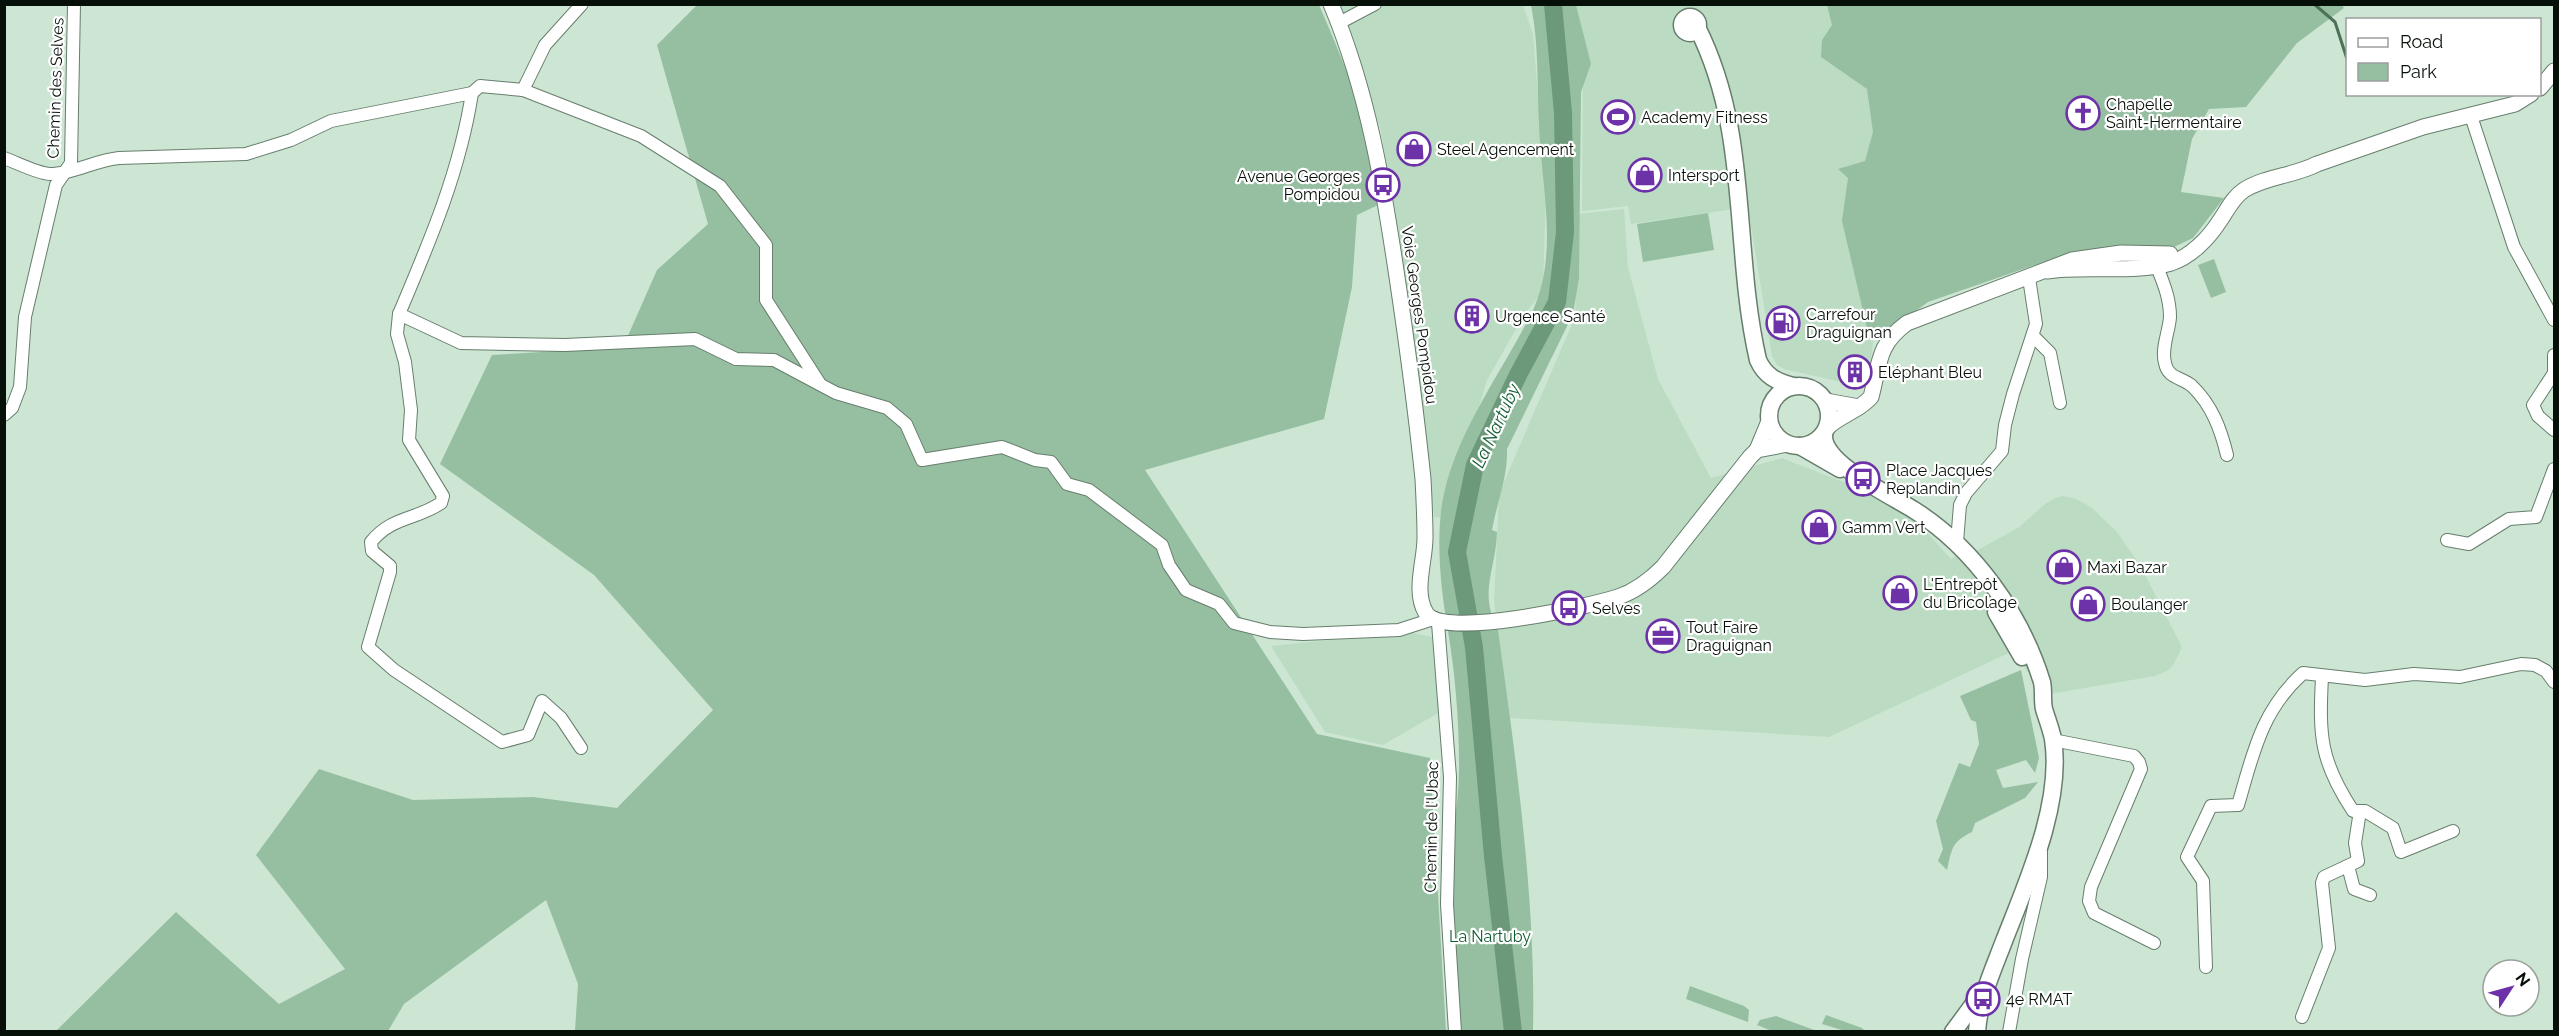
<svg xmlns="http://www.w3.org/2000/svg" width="2559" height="1036" font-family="Raleway,sans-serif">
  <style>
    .built { fill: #bbdcc3 }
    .green { fill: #96bfa1 }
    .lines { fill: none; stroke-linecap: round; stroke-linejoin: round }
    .stream { stroke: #4d7057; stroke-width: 3 }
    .river { stroke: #6b9979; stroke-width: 18 }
    .minor-casing { stroke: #677e6d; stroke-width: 14 }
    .tertiary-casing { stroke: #677e6d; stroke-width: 17 }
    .secondary-casing { stroke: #677e6d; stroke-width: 19 }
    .minor { stroke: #fff; stroke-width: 12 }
    .tertiary { stroke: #fff; stroke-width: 15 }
    .secondary { stroke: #fff; stroke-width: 16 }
    .labels { text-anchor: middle; stroke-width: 4.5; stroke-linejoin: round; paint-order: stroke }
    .street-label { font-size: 16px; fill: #060f08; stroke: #fff }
    .poi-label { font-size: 16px; fill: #060f08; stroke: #fff; text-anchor: start }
    .park-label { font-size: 16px; fill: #0f5b31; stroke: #fff }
    .water-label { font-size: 18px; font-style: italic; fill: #135f34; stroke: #fff }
  </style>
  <rect width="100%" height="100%" fill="#cce6d3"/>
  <!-- built -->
  <g class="built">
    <polygon points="1339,5 1523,5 1533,34 1546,192 1543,291 1524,315 1487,380 1445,518 1434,517 1409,298 1381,131"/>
    <polygon points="1572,5 1838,5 1872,86 1877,162 1849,187 1874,335 1867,388 1784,369 1777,365 1772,356 1748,207 1631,224 1628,206 1582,211 1583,65"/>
    <polygon points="1624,209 1628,267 1658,379 1711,478 1782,458 1856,487 1912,516 1951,559 1969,547 1976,551 2019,527 2045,504 2055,498 2063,496 2076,499 2091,507 2117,532 2140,565 2182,647 2174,664 2167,671 2155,676 2044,695 2013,651 1829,737 1510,718 1494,603 1499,494 1575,317 1579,214"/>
    <polygon points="1408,632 1432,637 1440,712 1383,745 1325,732 1271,646"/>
  </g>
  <!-- green -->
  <g class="green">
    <polygon points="2341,4 2344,8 2297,43 2246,107 2209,109 2192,139 2181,192 2224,198 2193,238 2172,248 2099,248 2035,265 1928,302 1882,336 1874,335 1867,328 1842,221 1848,178 1838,169 1865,161 1873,132 1867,89 1821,57 1822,40 1832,25 1827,5"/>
    <path d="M 697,5 L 1319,5 C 1346,68 1377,136 1378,205 L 1357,215 L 1352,287 L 1324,419 L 1145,470 L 1317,734 L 1430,758 L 1446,1031 L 575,1031 L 578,984 L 546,900 L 404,1004 L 388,1031 L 55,1032 L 176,912 L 279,1004 L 345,969 L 256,855 L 319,769 L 413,800 L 533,797 L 617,808 L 713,710 L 594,575 L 440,464 L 492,355 L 623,347 L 657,270 L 708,224 L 657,45 Z"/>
    <path d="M 1531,5 L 1576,5 L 1591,64 L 1581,92 L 1579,278 L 1573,314 L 1507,449 C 1508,477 1497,502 1492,530 L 1497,532 C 1496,571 1478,591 1498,630 C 1516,760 1536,900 1533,1031 L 1455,1032 C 1452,990 1447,947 1447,905 C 1447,857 1460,810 1459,763 C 1459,719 1455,673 1448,631 C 1441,591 1436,545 1442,504 C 1454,434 1500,376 1531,314 C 1560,257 1541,186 1539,125 C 1537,84 1539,45 1531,5 Z"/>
    <polygon points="1708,213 1714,250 1643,262 1637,224"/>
    <polygon points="2214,259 2226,292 2211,298 2198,265"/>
    <path d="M 2021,670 L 2039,758 L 2035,773 L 2026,760 L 1996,770 L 2003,788 L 2038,782 L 2025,798 L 1975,823 L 1972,832 C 1951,842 1952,849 1947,870 L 1938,861 L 1943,849 L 1936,821 L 1959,763 L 1970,767 L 1979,744 L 1976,722 L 1971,720 L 1960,696 Z"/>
    <polygon points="1690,986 1744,1006 1749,1010 1748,1022 1686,999"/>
    <polygon points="1826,1015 1862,1028 1865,1031 1845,1031 1822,1024"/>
    <polygon points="1776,1016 1817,1031 1772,1031 1757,1025 1760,1020"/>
  </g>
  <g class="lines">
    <!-- stream -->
    <polyline class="stream" points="2314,4 2335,22 2348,62"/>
    <!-- river -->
    <polyline class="river" points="1513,1032 1493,856 1474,647 1457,552 1475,465 1518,375 1557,302 1565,232 1563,113 1553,4"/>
    <defs>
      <g id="minor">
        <polyline points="1339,23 1375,4"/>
        <polyline points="523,90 545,45 582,4"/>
        <path d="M 472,93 C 460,171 430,241 399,314 L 461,343 L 565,345 L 695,339 L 736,359 L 774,360 L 836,393 L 887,408 L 906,424 L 922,460 L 1002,447 L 1035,460 L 1051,462 L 1067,484 L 1089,490 L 1162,545 L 1169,565 L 1186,590 L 1219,604 L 1234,623 L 1270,632 L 1303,634 L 1399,630 L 1430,620"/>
        <polyline points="2471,116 2514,247 2554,320"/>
        <path d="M 4,158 C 18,163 36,173 50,174 C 73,174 96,160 119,158 L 246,154 L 291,140 L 331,121 L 472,93 L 480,86 L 523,90 L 641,136 L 720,186 L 766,245 L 766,300 L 820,384"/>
        <path d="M 2154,259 C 2161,278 2170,295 2170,317 C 2169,332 2161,348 2165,363 C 2168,379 2182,377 2192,386 C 2212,405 2221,430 2227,455"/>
        <path d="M 399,314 L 397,334 L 405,362 L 411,410 L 409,440 L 443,496 L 441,503 C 416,520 392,516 371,542 L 372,551 L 390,566 L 390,572 L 368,647 L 394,670 L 502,742 L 528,735 L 542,701 L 561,718 L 581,748"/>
        <polyline points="2033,336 2050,353 2060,403"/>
        <polyline points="2554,355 2554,373 2533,405 2538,416 2554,430"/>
        <polyline points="4,415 12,408 20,387 25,317 56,185 71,163 74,4"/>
        <polyline points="2447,540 2469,544 2509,519 2536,517 2554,469"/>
        <polyline points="1957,542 1960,505 1966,493 2002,451 2005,425 2013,394 2036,324 2029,278"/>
        <polyline points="1438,623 1450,777 1447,904 1455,1032"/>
        <path d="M 2322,677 C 2319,736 2320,761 2353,811 L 2365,811 L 2393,828 L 2401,852 L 2453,831"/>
        <polyline points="2053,740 2134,756 2139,762 2141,769 2091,887 2089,901 2094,913 2154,943"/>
        <polyline points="2348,866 2354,889 2370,895"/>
        <path d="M 2206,967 L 2203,881 L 2187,857 L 2211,806 L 2238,805 C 2253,754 2261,711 2303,673 L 2365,680 L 2414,674 L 2460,677 L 2521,664 L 2535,665 L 2546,671 L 2554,682"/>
        <polyline points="2302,1017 2329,948 2322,883 2324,877 2358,861 2355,843 2360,811"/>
        <polyline points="2009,1032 2022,959 2041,877 2041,852"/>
      </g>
      <g id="tertiary">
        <path d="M 1331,4 C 1368,92 1383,183 1397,277 C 1407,344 1416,411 1423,479 C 1424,498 1425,518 1425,538 C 1425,561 1413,592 1426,613 C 1441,640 1590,606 1618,597 C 1636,591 1650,580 1663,567 L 1750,457 L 1757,450 L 1788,444"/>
        <polyline points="2540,88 2554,71"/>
        <path d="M 2047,271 C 2086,265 2133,274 2171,263 C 2190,257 2208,239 2219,222 C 2227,211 2232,198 2244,190 C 2266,176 2294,176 2317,164 L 2423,127 L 2515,104 L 2531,94"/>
        <polyline points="1826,401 1859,407"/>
        <path d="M 1827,428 C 1840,415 1859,411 1871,397 C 1880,363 1877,345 1907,323 L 2072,260 L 2121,253 L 2170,254"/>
        <polyline points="1757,450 1769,421"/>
      </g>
      <g id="secondary">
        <circle cx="1690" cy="25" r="8"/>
        <path d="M 1697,27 C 1751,134 1732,247 1758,360 C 1765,376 1777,382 1793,386"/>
        <circle cx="1799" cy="416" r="30"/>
        <path d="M 1824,434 C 1821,463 1892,496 1914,510 C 1974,548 2021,614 2042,682 C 2044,691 2042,700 2044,709 C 2047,719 2051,729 2053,739 C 2063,803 2027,882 2004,941 C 1993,970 1979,1000 1977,1032"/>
        <polyline points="1800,446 1840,469"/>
        <polyline points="1996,612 2022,657"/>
        <polyline points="1953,1032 1978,998"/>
      </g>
    </defs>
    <!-- minor casing -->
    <use href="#minor" class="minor-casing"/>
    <!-- tertiary casing -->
    <use href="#tertiary" class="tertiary-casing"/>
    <!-- secondary casing -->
    <use href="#secondary" class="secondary-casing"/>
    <!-- minor -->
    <use href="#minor" class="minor"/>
    <!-- tertiary -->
    <use href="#tertiary" class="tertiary"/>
    <!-- secondary -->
    <use href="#secondary" class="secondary"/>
  </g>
  <!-- icons -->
  <defs>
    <symbol id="church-ring" viewBox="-11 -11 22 22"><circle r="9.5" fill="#fff" stroke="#6e32a8" stroke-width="1.5"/><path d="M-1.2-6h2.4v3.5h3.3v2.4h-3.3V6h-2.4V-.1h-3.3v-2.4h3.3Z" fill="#6e32a8"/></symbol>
    <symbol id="stadium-ring" viewBox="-11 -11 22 22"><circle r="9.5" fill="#fff" stroke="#6e32a8" stroke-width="1.5"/><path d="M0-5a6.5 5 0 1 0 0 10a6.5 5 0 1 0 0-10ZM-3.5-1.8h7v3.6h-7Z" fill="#6e32a8"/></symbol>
    <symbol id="shop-ring" viewBox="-11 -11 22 22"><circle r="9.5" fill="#fff" stroke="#6e32a8" stroke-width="1.5"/><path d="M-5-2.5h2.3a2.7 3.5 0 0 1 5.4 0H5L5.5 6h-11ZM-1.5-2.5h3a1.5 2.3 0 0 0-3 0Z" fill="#6e32a8"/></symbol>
    <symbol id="bus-ring" viewBox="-11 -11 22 22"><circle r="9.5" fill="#fff" stroke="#6e32a8" stroke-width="1.5"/><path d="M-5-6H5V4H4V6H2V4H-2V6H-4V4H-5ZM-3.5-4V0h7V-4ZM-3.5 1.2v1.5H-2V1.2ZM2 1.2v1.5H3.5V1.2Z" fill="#6e32a8"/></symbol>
    <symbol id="building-ring" viewBox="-11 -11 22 22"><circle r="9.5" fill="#fff" stroke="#6e32a8" stroke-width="1.5"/><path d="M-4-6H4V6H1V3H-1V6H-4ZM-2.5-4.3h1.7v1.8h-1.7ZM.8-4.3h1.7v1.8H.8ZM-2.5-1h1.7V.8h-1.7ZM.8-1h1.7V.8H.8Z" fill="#6e32a8"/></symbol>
    <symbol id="fuel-ring" viewBox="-11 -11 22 22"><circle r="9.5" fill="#fff" stroke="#6e32a8" stroke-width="1.5"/><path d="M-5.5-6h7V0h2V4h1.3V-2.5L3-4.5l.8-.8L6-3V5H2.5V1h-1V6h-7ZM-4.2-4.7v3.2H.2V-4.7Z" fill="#6e32a8"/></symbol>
    <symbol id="office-ring" viewBox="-11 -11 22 22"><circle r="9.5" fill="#fff" stroke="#6e32a8" stroke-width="1.5"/><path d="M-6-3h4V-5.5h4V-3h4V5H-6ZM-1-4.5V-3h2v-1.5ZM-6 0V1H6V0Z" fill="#6e32a8"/></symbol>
  </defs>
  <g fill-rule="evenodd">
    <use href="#church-ring" x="2064" y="94" width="38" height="38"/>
    <use href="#stadium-ring" x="1599" y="98" width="38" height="38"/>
    <use href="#shop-ring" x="1395" y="130" width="38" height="38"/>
    <use href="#shop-ring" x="1626" y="156" width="38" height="38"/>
    <use href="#bus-ring" x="1364" y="166" width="38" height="38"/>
    <use href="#building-ring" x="1453" y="297" width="38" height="38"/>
    <use href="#fuel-ring" x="1764" y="304" width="38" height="38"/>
    <use href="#building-ring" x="1836" y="353" width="38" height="38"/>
    <use href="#bus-ring" x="1844" y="460" width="38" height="38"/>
    <use href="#shop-ring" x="1800" y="508" width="38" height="38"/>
    <use href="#shop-ring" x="2045" y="548" width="38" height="38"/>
    <use href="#shop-ring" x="1881" y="574" width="38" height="38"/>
    <use href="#shop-ring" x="2069" y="585" width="38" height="38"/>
    <use href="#bus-ring" x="1550" y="589" width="38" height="38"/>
    <use href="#office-ring" x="1644" y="617" width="38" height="38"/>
    <use href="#bus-ring" x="1964" y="980" width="38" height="38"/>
  </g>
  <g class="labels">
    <!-- street labels -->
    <g class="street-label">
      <text transform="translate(55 88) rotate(-88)" y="6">Chemin des Selves</text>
      <text transform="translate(1420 315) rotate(82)" y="6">Voie Georges Pompidou</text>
      <text transform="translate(1431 827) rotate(-89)" y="6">Chemin de l'Ubac</text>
    </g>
    <!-- poi labels -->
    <g class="poi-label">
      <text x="2106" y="110">Chapelle<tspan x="2106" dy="18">Saint-Hermentaire</tspan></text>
      <text x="1641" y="123">Academy Fitness</text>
      <text x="1437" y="155">Steel Agencement</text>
      <text x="1668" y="181">Intersport</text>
      <text x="1360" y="182" text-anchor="end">Avenue Georges<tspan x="1360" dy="18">Pompidou</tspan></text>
      <text x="1806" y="320">Carrefour<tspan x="1806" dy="18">Draguignan</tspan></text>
      <text x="1495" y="322">Urgence Santé</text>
      <text x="1878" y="378">Eléphant Bleu</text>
      <text x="1886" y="476">Place Jacques<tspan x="1886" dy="18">Replandin</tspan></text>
      <text x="1842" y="533">Gamm Vert</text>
      <text x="2087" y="573">Maxi Bazar</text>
      <text x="1923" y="590">L'Entrepôt<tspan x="1923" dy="18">du Bricolage</tspan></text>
      <text x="2111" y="610">Boulanger</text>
      <text x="1592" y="614">Selves</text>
      <text x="1686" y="633">Tout Faire<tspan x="1686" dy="18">Draguignan</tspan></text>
      <text x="2006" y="1005">4e RMAT</text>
    </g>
    <!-- park labels -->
    <g class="park-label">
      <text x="1490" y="942">La Nartuby</text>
    </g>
    <!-- water labels -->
    <g class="water-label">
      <text transform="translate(1496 426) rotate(-65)" y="6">La Nartuby</text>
    </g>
  </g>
  <!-- border -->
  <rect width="2559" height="1036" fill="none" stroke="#060f08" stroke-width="12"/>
  <!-- legend -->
  <rect x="2346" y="18" width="195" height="78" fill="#ffffff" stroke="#9b9f9c" stroke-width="1.5"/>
  <rect x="2358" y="38" width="30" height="9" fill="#ffffff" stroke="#9b9f9c" stroke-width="1.5"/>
  <text x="2400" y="48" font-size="18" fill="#060f08">Road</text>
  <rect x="2358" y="63" width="30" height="18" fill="#96bfa1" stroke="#9b9f9c" stroke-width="1.5"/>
  <text x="2400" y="78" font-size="18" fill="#060f08">Park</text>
  <!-- north arrow -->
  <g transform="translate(2511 988) rotate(54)"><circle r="28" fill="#ffffff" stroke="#9b9f9c" stroke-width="1.5"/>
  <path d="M0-4.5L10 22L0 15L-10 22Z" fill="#6e32a8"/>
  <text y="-9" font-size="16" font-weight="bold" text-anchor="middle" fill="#060f08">N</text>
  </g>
</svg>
